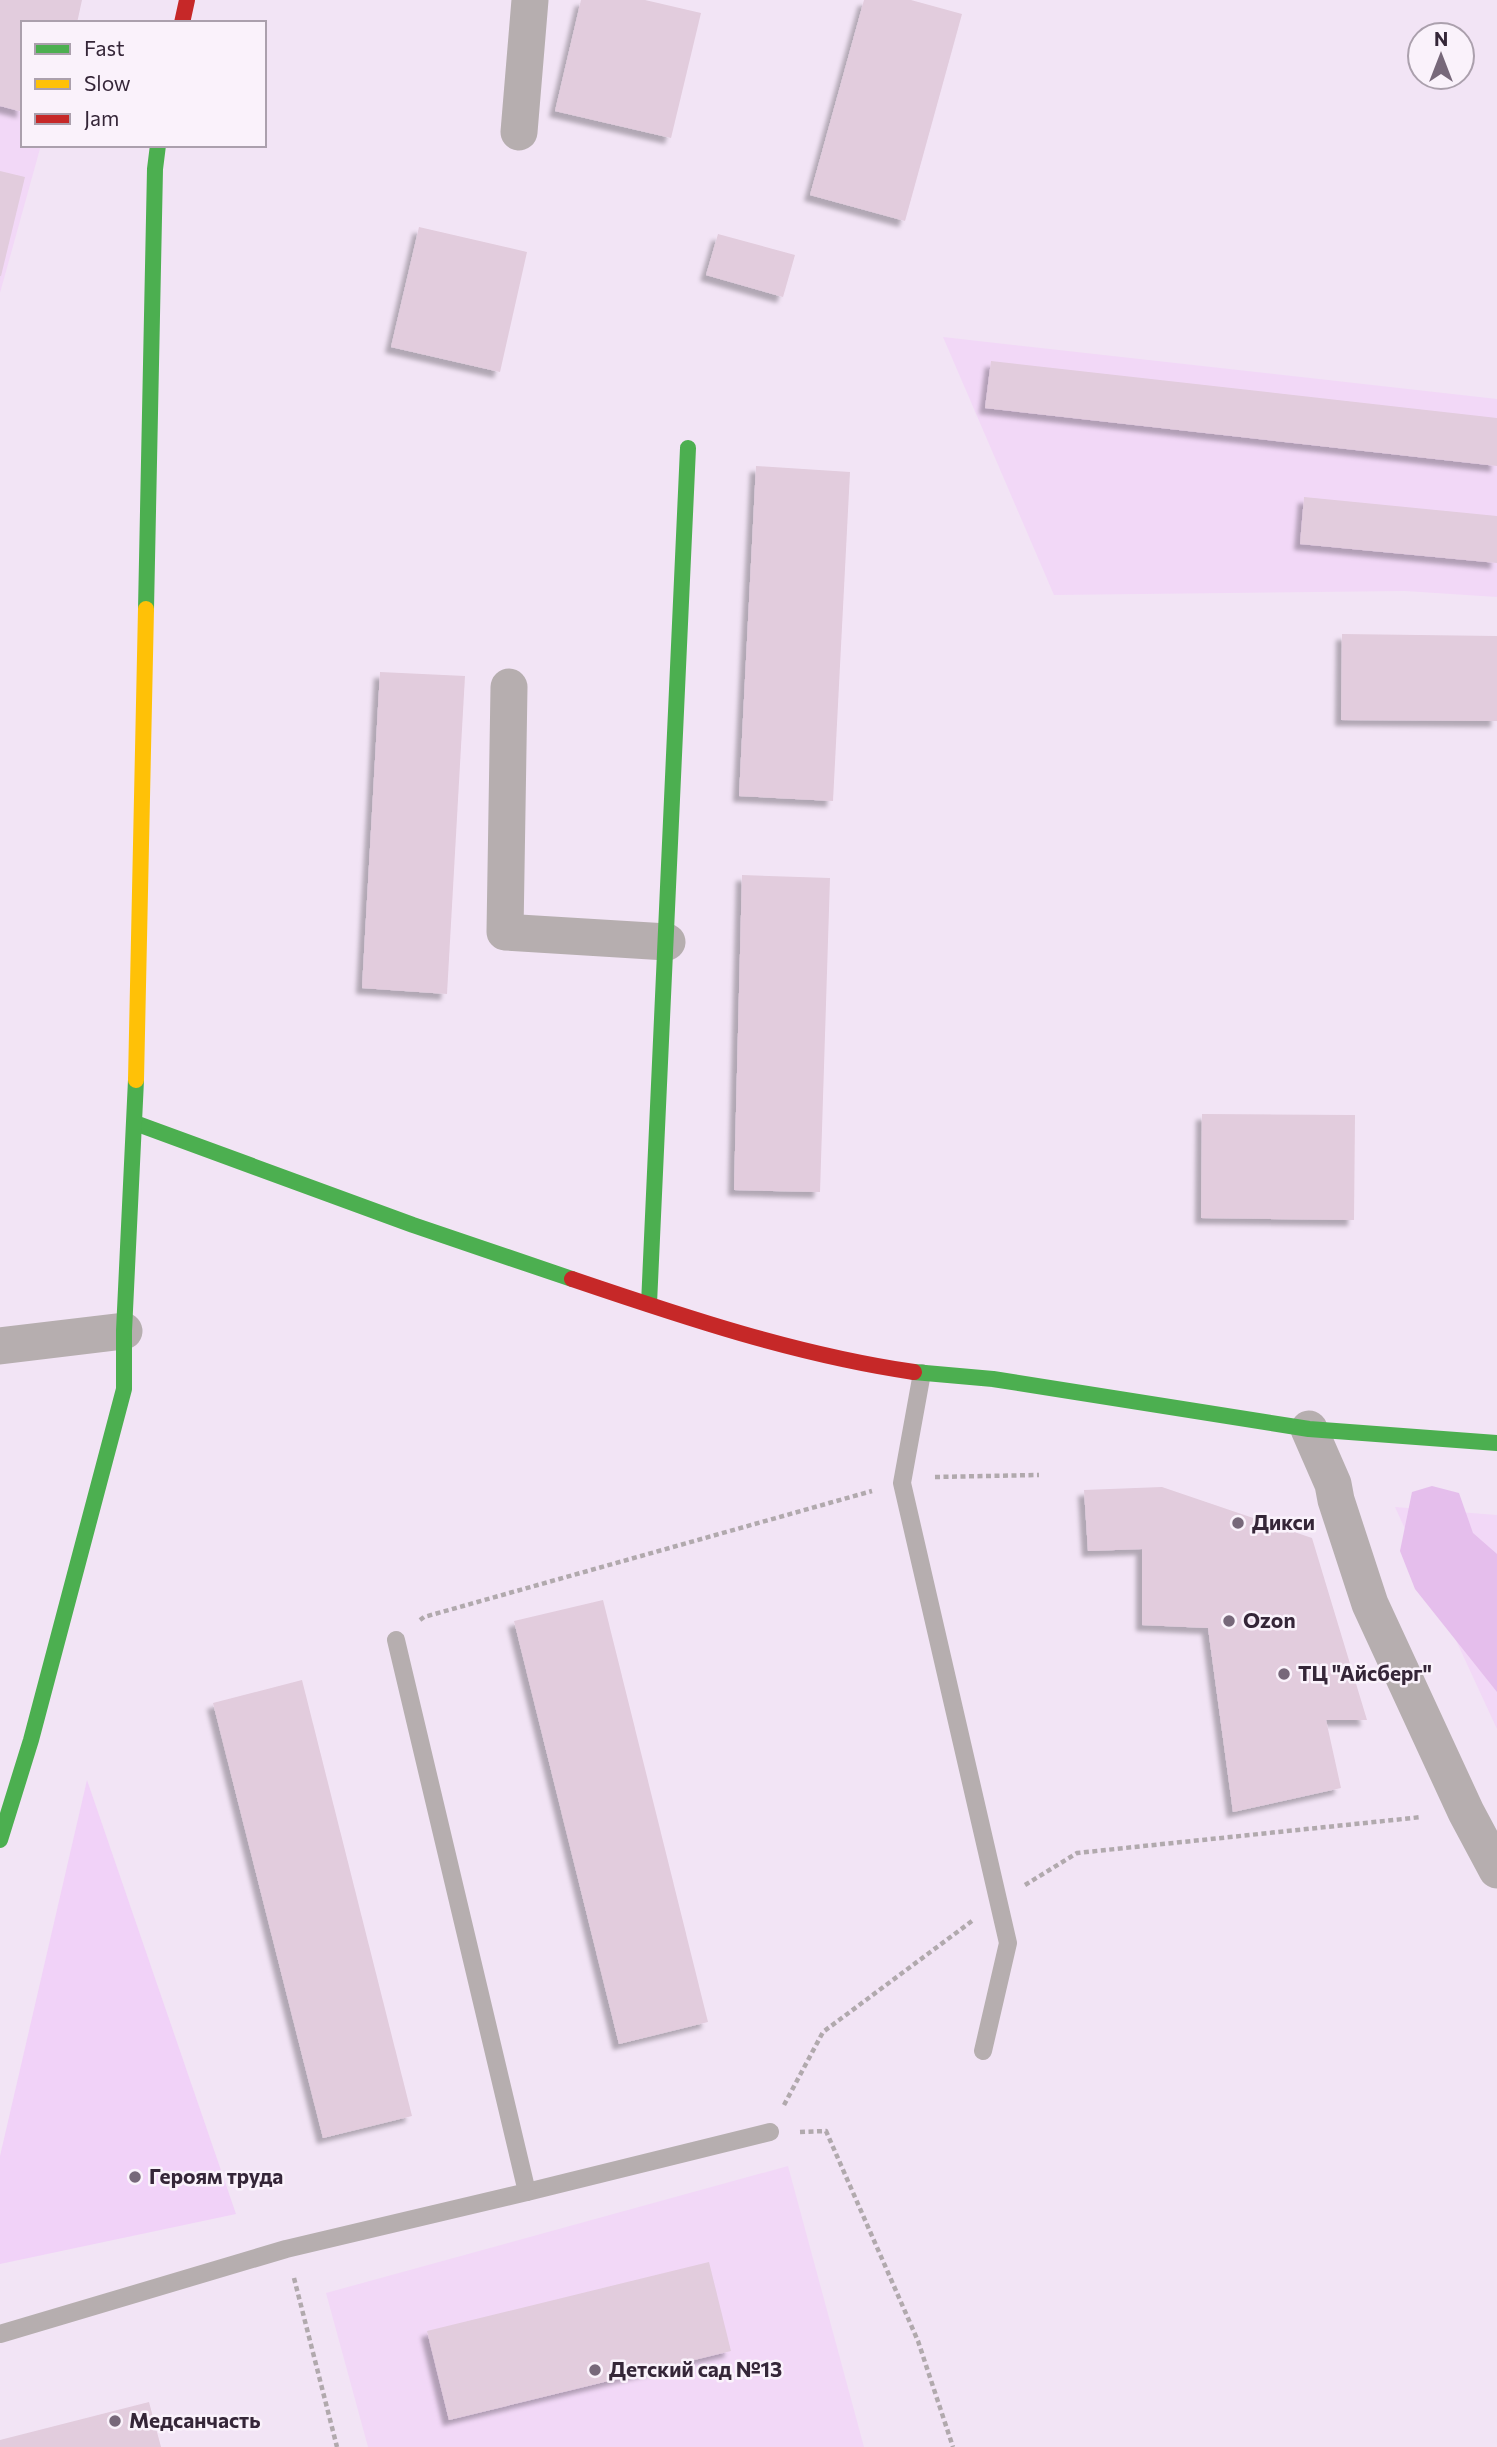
<svg xmlns="http://www.w3.org/2000/svg" width="1497" height="2447" font-family="Commissioner,sans-serif">
  <style>
    .built { fill: #f2d8f7 }
    .green { fill: #f1d2f8 }
    .forest { fill: #e5beec }
    .building { fill: #e2ccdd; filter: url(#shadow) }
    .lines { fill: none; stroke-linecap: round; stroke-linejoin: round }
    .path { stroke: #b1a9ad; stroke-width: 4.5; stroke-dasharray: 5 3.5; stroke-linecap: butt }
    .lane { stroke: #b6aeaf; stroke-width: 18 }
    .street { stroke: #b6aeaf; stroke-width: 37 }
    .fast { stroke: #4caf50; stroke-width: 16 }
    .slow { stroke: #ffc107; stroke-width: 16 }
    .jam { stroke: #c62828; stroke-width: 16 }
    .poi-dot { fill: #77687a; stroke: #faf2fb; stroke-width: 2.5 }
    .labels { text-anchor: middle; stroke-width: 5; stroke-linejoin: round; paint-order: stroke }
    .poi-label { font-size: 21px; font-weight: bold; fill: #352638; stroke: #faf2fb; text-anchor: start }
  </style>
  <defs>
    <filter id="shadow"><feDropShadow dx="-6" dy="6" stdDeviation="2" flood-color="#0004"/></filter>
  </defs>
  <rect width="100%" height="100%" fill="#f2e4f5"/>
  <!-- built -->
  <g class="built">
    <polygon points="0,0 23,23 23,145 41,145 0,293"/>
    <polygon points="943,337 1497,399 1497,597 1405,591 1054,595"/>
    <polygon points="1395,1507 1497,1515 1497,1729 1454,1636"/>
    <polygon points="788,2166 864,2447 368,2447 326,2293"/>
  </g>
  <!-- green -->
  <polygon class="green" points="87,1780 236,2214 0,2264 0,2156"/>
  <!-- forest -->
  <polygon class="forest" points="1432,1486 1459,1493 1473,1533 1497,1554 1497,1692 1415,1589 1400,1551 1412,1492"/>
  <!-- building -->
  <g class="building">
    <polygon points="0,0 82,0 77,23 23,23 23,112 0,106"/>
    <polygon points="581,0 645,0 701,13 671,138 555,111"/>
    <polygon points="864,0 911,0 962,14 905,221 810,195"/>
    <polygon points="0,171 25,177 1,276 0,276"/>
    <polygon points="419,227 527,252 500,372 391,347"/>
    <polygon points="718,234 795,255 783,297 706,275"/>
    <polygon points="991,361 1497,418 1497,466 985,408"/>
    <polygon points="756,466 850,472 833,801 739,796"/>
    <polygon points="1304,497 1497,516 1497,563 1300,544"/>
    <polygon points="1342,634 1497,636 1497,721 1341,720"/>
    <polygon points="380,672 465,676 447,994 362,988"/>
    <polygon points="742,875 830,878 820,1192 734,1190"/>
    <polygon points="1202,1114 1355,1115 1354,1220 1201,1218"/>
    <polygon points="1162,1487 1312,1538 1367,1720 1326,1720 1341,1788 1233,1812 1208,1628 1142,1625 1142,1549 1088,1551 1084,1490"/>
    <polygon points="603,1600 708,2022 619,2044 514,1621"/>
    <polygon points="302,1680 412,2116 323,2138 213,1703"/>
    <polygon points="709,2262 731,2351 449,2420 427,2331"/>
    <polygon points="149,2402 161,2447 0,2447 0,2440"/>
  </g>
  <g class="lines">
    <!-- path -->
    <g class="path">
      <polyline points="935,1477 1039,1475"/>
      <polyline points="420,1620 424,1617 872,1491"/>
      <polyline points="1025,1885 1077,1853 1422,1817"/>
      <polyline points="784,2105 823,2032 972,1921"/>
      <polyline points="800,2132 826,2131 918,2341 953,2447"/>
      <polyline points="294,2278 337,2447"/>
    </g>
    <!-- lane -->
    <g class="lane">
      <polyline points="922,1373 902,1483 1008,1943 983,2051"/>
      <polyline points="527,2192 770,2132"/>
      <polyline points="0,2334 286,2249 527,2192 396,1640"/>
    </g>
    <!-- street -->
    <g class="street">
      <polyline points="519,132 530,0"/>
      <polyline points="509,687 505,932 667,942"/>
      <polyline points="0,1346 124,1331"/>
      <polyline points="1309,1429 1333,1484 1336,1500 1370,1604 1466,1812 1497,1870"/>
    </g>
    <!-- fast -->
    <g class="fast">
      <polyline points="146,609 155,169 158,145"/>
      <polyline points="135,1123 413,1225 572,1279"/>
      <polyline points="649,1304 688,448"/>
      <polyline points="914,1372 993,1379 1309,1429 1497,1443"/>
      <polyline points="0,1840 31,1740 124,1389 124,1331 136,1080"/>
    </g>
    <!-- slow -->
    <polyline class="slow" points="136,1080 146,609"/>
    <!-- jam -->
    <g class="jam">
      <polyline points="182,23 187,0"/>
      <path d="M 572,1279 C 684,1317 797,1355 914,1372"/>
    </g>
  </g>
  <!-- markers -->
  <g class="poi-dot">
    <circle cx="1238" cy="1523" r="7"/>
    <circle cx="1229" cy="1621" r="7"/>
    <circle cx="1284" cy="1674" r="7"/>
    <circle cx="135" cy="2177" r="7"/>
    <circle cx="595" cy="2370" r="7"/>
    <circle cx="115" cy="2421" r="7"/>
  </g>
  <g class="labels">
    <!-- poi labels -->
    <g class="poi-label">
      <text x="1252" y="1530">Дикси</text>
      <text x="1243" y="1628">Ozon</text>
      <text x="1298" y="1681">ТЦ "Айсберг"</text>
      <text x="149" y="2184">Героям труда</text>
      <text x="609" y="2377">Детский сад №13</text>
      <text x="129" y="2428">Медсанчасть</text>
    </g>
  </g>
  <!-- legend -->
  <rect x="21" y="21" width="245" height="126" fill="#faf2fb" stroke="#aba0ad" stroke-width="2"/>
  <rect x="35" y="44" width="35" height="10" fill="#4caf50" stroke="#aba0ad" stroke-width="2"/>
  <text x="84" y="56" font-size="21" fill="#352638">Fast</text>
  <rect x="35" y="79" width="35" height="10" fill="#ffc107" stroke="#aba0ad" stroke-width="2"/>
  <text x="84" y="91" font-size="21" fill="#352638">Slow</text>
  <rect x="35" y="114" width="35" height="10" fill="#c62828" stroke="#aba0ad" stroke-width="2"/>
  <text x="84" y="126" font-size="21" fill="#352638">Jam</text>
  <!-- north arrow -->
  <g transform="translate(1441 56)"><circle r="33" fill="#faf2fb" stroke="#aba0ad" stroke-width="2"/>
  <path d="M0-5L12 26L0 18L-12 26Z" fill="#77687a"/>
  <text y="-10" font-size="19" font-weight="bold" text-anchor="middle" fill="#352638">N</text>
  </g>
</svg>
